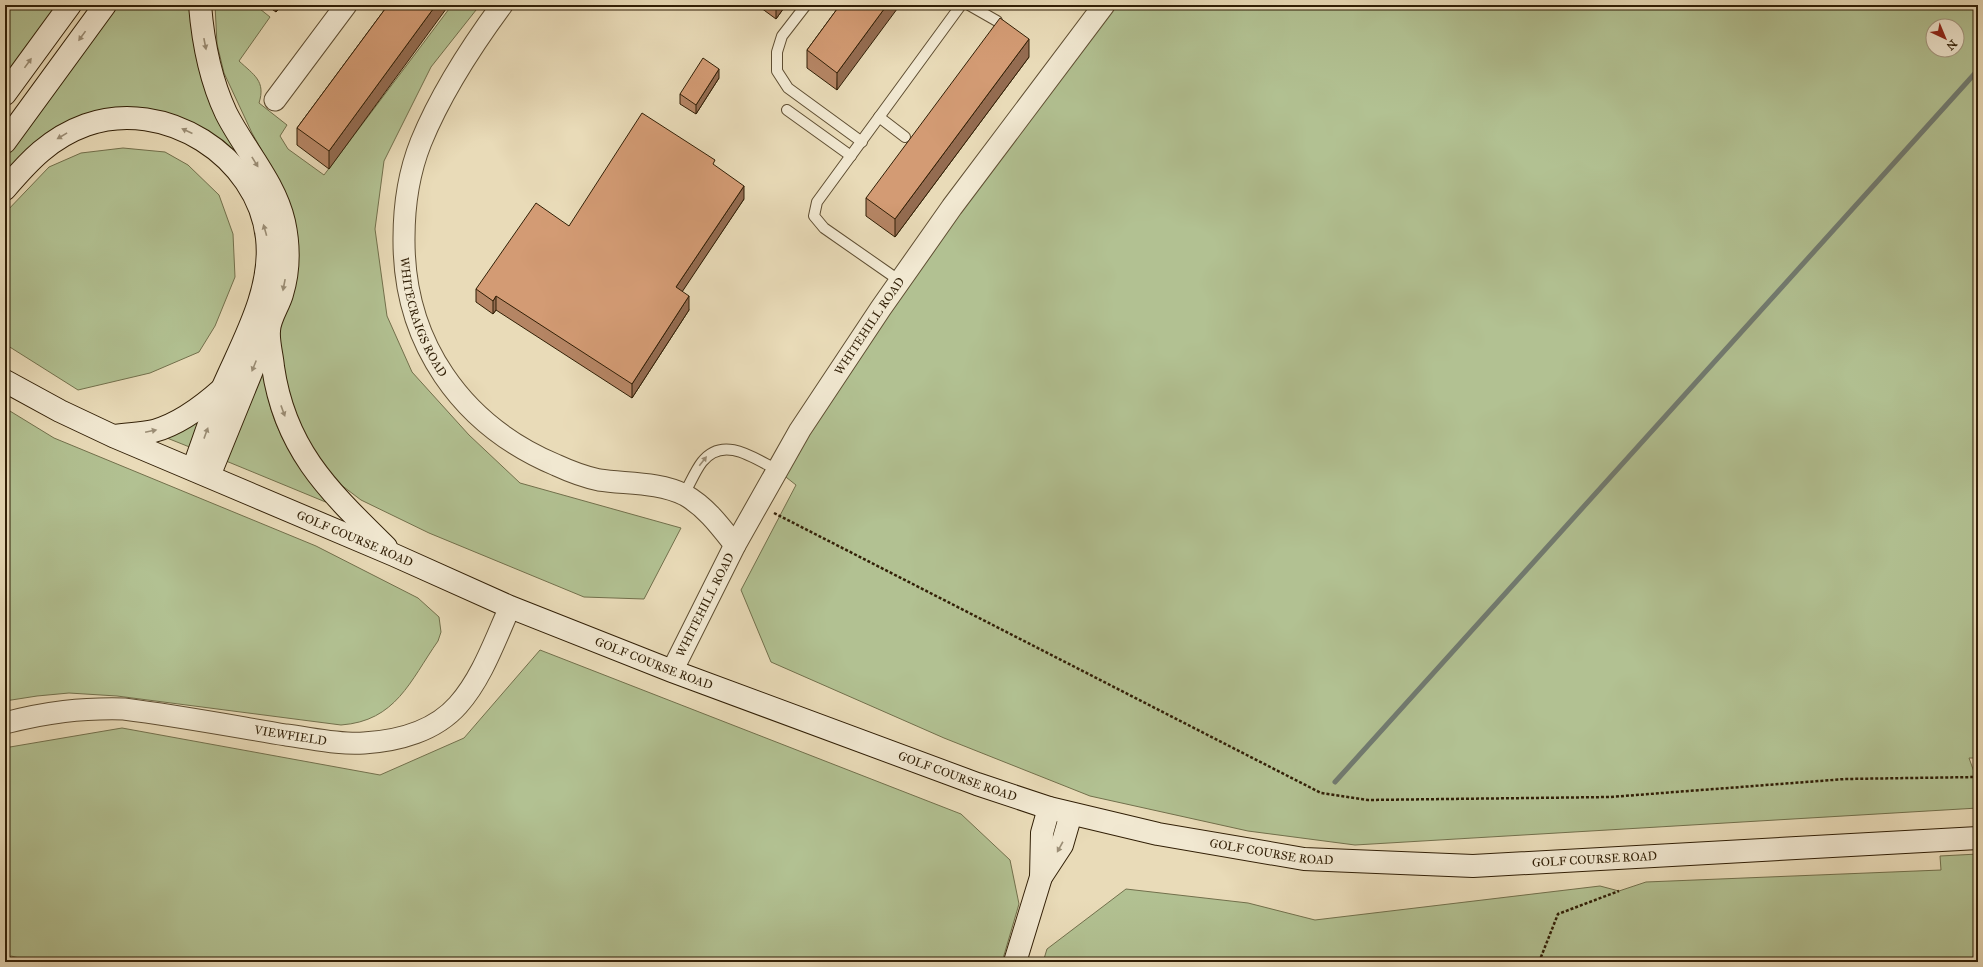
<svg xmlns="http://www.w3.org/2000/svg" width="1983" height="967" font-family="'IM FELL Great Primer',serif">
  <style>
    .green { fill: #b2c192; stroke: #72704c; fill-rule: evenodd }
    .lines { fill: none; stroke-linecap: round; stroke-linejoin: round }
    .stream { stroke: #717b71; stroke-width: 5 }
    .lane-casing { stroke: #5f4e32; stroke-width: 12 }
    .street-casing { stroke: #5f4e32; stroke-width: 23 }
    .secondary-casing { stroke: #311f06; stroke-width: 24 }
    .path { stroke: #311f06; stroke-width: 2.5; stroke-dasharray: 3 2; stroke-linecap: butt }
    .lane { stroke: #f1e8d1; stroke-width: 10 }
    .street { stroke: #f1e8d1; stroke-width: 21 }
    .secondary { stroke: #f1e8d1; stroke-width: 22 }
    .wall { fill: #b58564; stroke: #311f06 }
    .shaded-wall { fill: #946c51; stroke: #311f06 }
    .building { fill: #d39b74; stroke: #311f06 }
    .oneway { fill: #9b8e76 }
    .labels { text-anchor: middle; stroke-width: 3; stroke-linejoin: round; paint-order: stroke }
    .street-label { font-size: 12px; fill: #311f06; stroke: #f1e8d1 }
  </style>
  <rect width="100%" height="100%" fill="#e9dbb8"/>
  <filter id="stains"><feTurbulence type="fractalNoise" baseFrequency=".005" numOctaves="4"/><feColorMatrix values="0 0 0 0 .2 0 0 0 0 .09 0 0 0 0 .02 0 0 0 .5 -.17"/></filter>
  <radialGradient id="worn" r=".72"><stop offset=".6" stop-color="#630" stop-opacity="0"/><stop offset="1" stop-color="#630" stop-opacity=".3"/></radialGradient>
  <!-- green -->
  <g class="green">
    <polygon points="5,5 57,5 5,76"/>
    <polygon points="115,5 192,5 258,182 257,325 256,185 131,110 5,177 5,154"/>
    <path d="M 215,5 L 255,5 L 270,17 L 239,61 C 254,75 266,81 259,103 L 287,125 L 280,136 L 288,149 L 324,175 L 452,5 L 480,5 L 431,67 L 384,161 L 375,229 L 387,316 L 412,372 L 469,435 L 520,483 L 681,528 L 644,599 L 584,597 L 429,533 L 361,500 L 303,456 L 275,380 L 283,188 L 252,133 L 224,73 L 217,44 Z"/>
    <path d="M 1104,5 L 1978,5 L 1978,758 L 1969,758 L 1978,783 L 1978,808 L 1355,845 L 1248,831 L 1090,796 L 944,738 L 771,662 L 741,590 L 796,485 L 777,470 ZM 1933,26 L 1957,26 L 1957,50 L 1933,50 Z"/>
    <polygon points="123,148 165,152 188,165 219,195 233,234 235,277 215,326 199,352 150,373 78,390 5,344 5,213 49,167 81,153"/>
    <path d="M 262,370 C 267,389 269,408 277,426 C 289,455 308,479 328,503 L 226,461 Z"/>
    <path d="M 5,408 L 54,438 L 316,546 L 418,598 L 439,617 L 441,632 L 438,641 C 410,681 396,721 341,725 L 117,696 L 69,693 L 37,696 L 5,701 Z"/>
    <polygon points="201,417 192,448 162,436"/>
    <polygon points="540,650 961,814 1010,860 1019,904 1002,962 36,962 11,956 5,960 5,750 10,747 122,728 380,775 464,738"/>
    <polygon points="1978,854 1978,933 1972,962 1043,962 1047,949 1126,889 1248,903 1315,920 1600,886 1619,891 1646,882 1941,870 1940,856"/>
  </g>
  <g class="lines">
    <!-- stream -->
    <polyline class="stream" points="1335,782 1978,70"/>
    <defs>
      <g id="lane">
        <polyline points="806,5 782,36 777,52 777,71 788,88 862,142"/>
        <polyline points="969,5 997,21"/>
        <polyline points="787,110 851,156"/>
        <polyline points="879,117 905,137"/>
        <polyline points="900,281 824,228 814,216 817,202 961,5"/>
        <path d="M 684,494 C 690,484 695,471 702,462 C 723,435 754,458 777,470"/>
      </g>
      <g id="street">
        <path id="s1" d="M 502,5 C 471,47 441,93 421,142 C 409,172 404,205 404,238 C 403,342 461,425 556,465 C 569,471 585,477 599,480 C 627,484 659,482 685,495 C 706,507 720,526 735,545"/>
        <polyline points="275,100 346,5"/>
        <path id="s2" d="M 672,671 L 735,545 L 800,430 L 881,308 L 952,207 L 1104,5"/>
        <path id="s3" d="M 5,723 C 47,712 81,708 124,709 C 179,716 232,726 286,735 C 311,738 339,745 364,743 C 398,741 435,731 458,705 C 482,678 495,640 510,607"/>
      </g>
      <g id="secondary">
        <path d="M 200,5 C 203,42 210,79 226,113 C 244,149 275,182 284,222 C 289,245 289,271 282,294 C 279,305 269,319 269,331 C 268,342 272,355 273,367 C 285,450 329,491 386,547"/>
        <polyline points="5,94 70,5"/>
        <polyline points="5,142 105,5"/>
        <path d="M 5,189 C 29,161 50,138 86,125 C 164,97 258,156 267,238 C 273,290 243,341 223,387 C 212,414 203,442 193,469"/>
        <path id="s4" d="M 5,381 L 60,411 L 113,436 L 394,555 L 510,607 L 672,671 L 977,784 L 1049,808 L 1158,834 L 1304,859 L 1473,866 L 1978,838"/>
        <path d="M 114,436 C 127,434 141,434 154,431 C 179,424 203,406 222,389"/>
        <polyline points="209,476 268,331"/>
        <polyline points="1041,877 1042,833 1049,808"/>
        <polyline points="1015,962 1041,877 1062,845 1071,814"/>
      </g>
    </defs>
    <!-- lane casing -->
    <use href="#lane" class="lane-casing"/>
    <!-- street casing -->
    <use href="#street" class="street-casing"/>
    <!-- secondary casing -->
    <use href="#secondary" class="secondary-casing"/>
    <!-- path -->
    <g class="path">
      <polyline points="774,513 1321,793 1368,800 1610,797 1845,779 1978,777"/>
      <polyline points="1539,962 1558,914 1619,891"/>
    </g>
    <!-- lane -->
    <use href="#lane" class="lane"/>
    <!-- street -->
    <use href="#street" class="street"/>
    <!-- secondary -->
    <use href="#secondary" class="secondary"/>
  </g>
  <!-- wall -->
  <g class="wall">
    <polygon points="266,5 282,5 276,12"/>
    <polygon points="388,5 329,169 297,145 297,128"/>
    <polygon points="757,5 786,5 776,19"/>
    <polygon points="840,5 837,90 807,68 807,50"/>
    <polygon points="1029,57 895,237 866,216 866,198"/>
    <polygon points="719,78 696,114 680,104 680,94"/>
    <polygon points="744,199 682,291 689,310 632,398 496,310 493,314 476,302 476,289 569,226"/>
  </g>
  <!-- shaded-wall -->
  <g class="shaded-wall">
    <polygon points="276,5 282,5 276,12"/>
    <polygon points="436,5 449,5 329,169 329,151"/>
    <polygon points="776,5 786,5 776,19"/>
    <polygon points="887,5 900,5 837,90 837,73"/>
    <polygon points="1029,39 1029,57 895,237 895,219"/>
    <polygon points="719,69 719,78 696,114 696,105"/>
    <polygon points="744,186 744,199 676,301 676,287"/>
    <polygon points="496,296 496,310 493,314 493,301"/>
    <polygon points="689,296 689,310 632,398 632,384"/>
  </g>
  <!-- building -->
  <g class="building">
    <polygon points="388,5 436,5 329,151 297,128"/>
    <polygon points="840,5 887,5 837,73 807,50"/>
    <polygon points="1000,18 1029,39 895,219 866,198"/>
    <polygon points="703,58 719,69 696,105 680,94"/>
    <polygon points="642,113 715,160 713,164 744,186 676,287 689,296 632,384 496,296 493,301 476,289 536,203 569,226"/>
  </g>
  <!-- one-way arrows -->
  <defs><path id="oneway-solid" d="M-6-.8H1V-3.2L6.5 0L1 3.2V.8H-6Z"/></defs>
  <g class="oneway">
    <use href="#oneway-solid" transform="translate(82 36) rotate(126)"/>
    <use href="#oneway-solid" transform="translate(205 44) rotate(79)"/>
    <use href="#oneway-solid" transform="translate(28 63) rotate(-54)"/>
    <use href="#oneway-solid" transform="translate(187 131) rotate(-155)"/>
    <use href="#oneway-solid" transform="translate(62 136) rotate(149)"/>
    <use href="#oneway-solid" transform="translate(255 162) rotate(58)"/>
    <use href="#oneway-solid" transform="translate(265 230) rotate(-106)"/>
    <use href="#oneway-solid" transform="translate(284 285) rotate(101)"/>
    <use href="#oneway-solid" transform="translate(254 366) rotate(112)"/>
    <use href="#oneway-solid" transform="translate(283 411) rotate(70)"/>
    <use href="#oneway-solid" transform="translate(151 431) rotate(-12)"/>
    <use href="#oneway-solid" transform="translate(206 433) rotate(-70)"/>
    <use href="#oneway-solid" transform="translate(703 461) rotate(-52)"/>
    <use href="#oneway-solid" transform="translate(1060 847) rotate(119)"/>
  </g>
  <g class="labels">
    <!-- street labels -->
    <g class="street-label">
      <text dy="4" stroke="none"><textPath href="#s1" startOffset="340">WHITECRAIGS ROAD</textPath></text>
      <text dy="4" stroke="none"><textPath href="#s2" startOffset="398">WHITEHILL ROAD</textPath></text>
      <text dy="4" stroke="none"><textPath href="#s4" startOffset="384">GOLF COURSE ROAD</textPath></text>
      <text dy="4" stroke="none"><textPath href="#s2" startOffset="74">WHITEHILL ROAD</textPath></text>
      <text dy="4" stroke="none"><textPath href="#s4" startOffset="708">GOLF COURSE ROAD</textPath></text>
      <text dy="4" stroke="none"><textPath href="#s3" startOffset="289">VIEWFIELD</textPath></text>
      <text dy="4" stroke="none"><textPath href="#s4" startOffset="1032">GOLF COURSE ROAD</textPath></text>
      <text dy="4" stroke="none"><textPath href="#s4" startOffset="1356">GOLF COURSE ROAD</textPath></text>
      <text dy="4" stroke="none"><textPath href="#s4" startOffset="1680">GOLF COURSE ROAD</textPath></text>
    </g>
  </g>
  <!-- margin -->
  <rect width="1983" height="967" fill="none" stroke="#e9dbb8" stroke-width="20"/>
  <rect x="6" y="6" width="1971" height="955" fill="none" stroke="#311f06" stroke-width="2"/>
  <rect x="10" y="10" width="1963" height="947" fill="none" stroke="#311f06"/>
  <!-- north arrow -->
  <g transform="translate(1945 38) rotate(136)"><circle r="19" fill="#f1e8d1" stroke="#a49880"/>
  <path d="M0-3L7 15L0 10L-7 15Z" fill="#8f2418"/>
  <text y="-6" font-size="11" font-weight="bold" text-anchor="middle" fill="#311f06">N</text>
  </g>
  <rect width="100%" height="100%" filter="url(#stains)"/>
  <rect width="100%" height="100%" fill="url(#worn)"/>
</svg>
